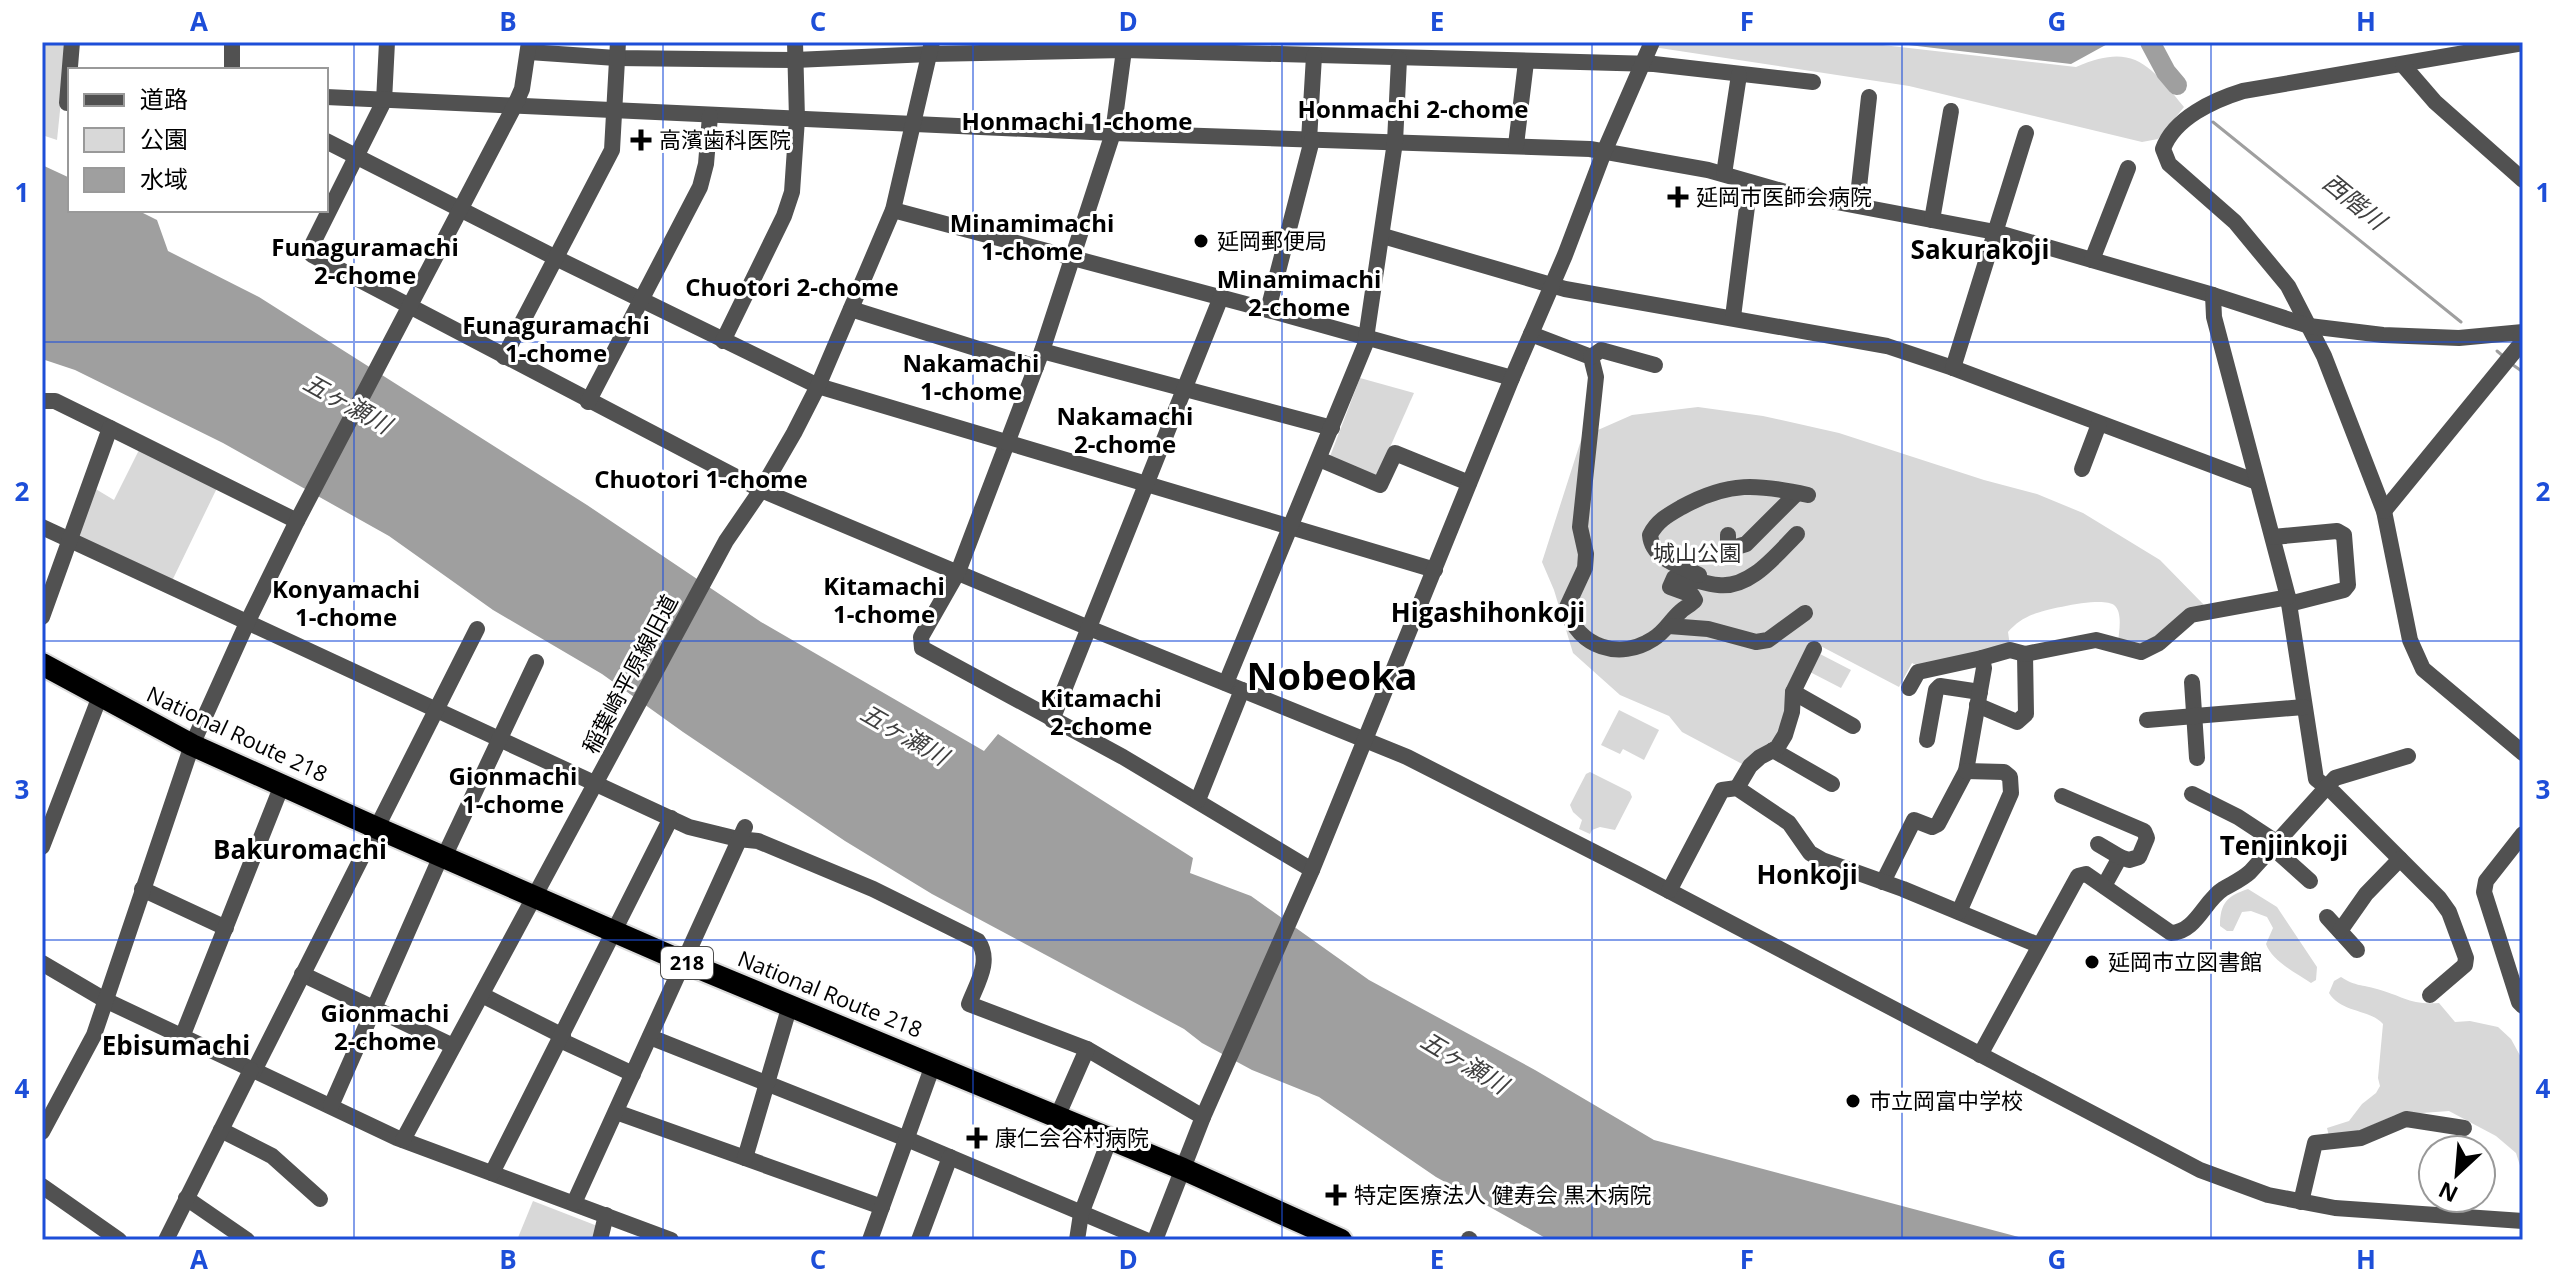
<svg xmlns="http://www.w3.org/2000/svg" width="2565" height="1282" font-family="'Open Sans','Noto Sans JP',sans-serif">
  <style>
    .green { fill: #d8d8d8 }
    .water { fill: #9f9f9f }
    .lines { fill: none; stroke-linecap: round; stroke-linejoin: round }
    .stream { stroke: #9f9f9f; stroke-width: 3 }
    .river { stroke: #9f9f9f; stroke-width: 20 }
    .highway-casing { stroke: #dbdbdb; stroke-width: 26 }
    .minor { stroke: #515151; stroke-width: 16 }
    .highway { stroke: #000; stroke-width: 22 }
    .grid { fill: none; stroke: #1d4ed8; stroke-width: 2; stroke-opacity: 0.55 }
    .poi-dot { fill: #000; stroke: #fff; stroke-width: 3 }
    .labels { text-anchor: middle; stroke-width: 6; stroke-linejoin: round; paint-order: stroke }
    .shield { fill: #fff; stroke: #4c4c4c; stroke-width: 2 }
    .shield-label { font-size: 20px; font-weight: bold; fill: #000 }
    .poi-label { font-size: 22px; fill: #000; stroke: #fff; text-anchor: start }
    .park-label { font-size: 22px; fill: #2f2f2f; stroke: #fff }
    .street-label { font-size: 22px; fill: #000; stroke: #fff }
    .neighbourhood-label { font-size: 24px; font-weight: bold; fill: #000; stroke: #fff }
    .water-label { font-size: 24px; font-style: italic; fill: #404040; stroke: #fff }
    .quarter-label { font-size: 26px; font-weight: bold; fill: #000; stroke: #fff }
    .town-label { font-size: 38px; font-weight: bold; fill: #000; stroke: #fff }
    .neatline { fill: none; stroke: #1d4ed8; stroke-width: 3 }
    .grid-label { font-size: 26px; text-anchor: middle; font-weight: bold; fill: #1d4ed8 }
  </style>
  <rect width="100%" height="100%" fill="#fff"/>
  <!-- green -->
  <g class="green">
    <polygon points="42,42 67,42 57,140 42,135"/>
    <path d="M 1620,42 L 1856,42 L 2076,67 C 2133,42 2149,64 2184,107 L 2158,139 L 2142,142 L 1909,86 Z"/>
    <polygon points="1360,378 1414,393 1376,479 1329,459"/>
    <path d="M 1698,407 L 1763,416 L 1839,433 L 1984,480 L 2037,494 L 2083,513 L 2160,560 L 2206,607 L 2147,647 L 2118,642 C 2119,632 2123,612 2114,605 C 2103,596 2047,609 2034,614 C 2023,618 2015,624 2008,632 L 2010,646 L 1922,668 L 1912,663 L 1899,687 L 1811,641 L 1790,681 L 1783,733 L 1744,765 L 1682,732 L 1669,716 L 1620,695 L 1573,653 L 1554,590 L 1542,562 L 1582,437 L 1632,415 Z"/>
    <polygon points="139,450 218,486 171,583 82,543 76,531 94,488 114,500"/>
    <polygon points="1820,654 1851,670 1841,688 1810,672"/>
    <polygon points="1619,710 1659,730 1644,760 1623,749 1620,754 1601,745"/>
    <polygon points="1590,772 1630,792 1632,797 1615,830 1600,827 1592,830 1590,834 1579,829 1582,820 1573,812 1570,805 1586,774"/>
    <path d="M 2248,889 L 2277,907 L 2317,967 L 2316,980 L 2311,983 C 2296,973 2272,961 2266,944 L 2273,928 L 2267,917 L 2251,911 L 2242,912 L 2233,931 L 2227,931 L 2220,926 C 2220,903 2227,896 2248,889 Z"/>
    <path d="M 2341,977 C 2357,987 2361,984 2377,989 C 2403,996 2409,1005 2439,1003 L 2455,1022 L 2470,1021 L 2498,1027 L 2511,1039 L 2523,1061 L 2523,1175 L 2516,1153 L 2496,1136 L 2449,1111 L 2395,1115 L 2357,1132 L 2329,1136 L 2327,1128 L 2349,1121 L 2362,1104 L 2376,1093 L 2380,1086 L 2378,1078 L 2383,1024 C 2370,1009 2341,1013 2329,993 L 2334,981 Z"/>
    <polygon points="533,1201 600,1227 595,1240 517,1240"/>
  </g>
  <!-- water -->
  <g class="water">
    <polygon points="1883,42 2111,42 2071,64"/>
    <polygon points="42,165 70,178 70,210 137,210 157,220 168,251 259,297 587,505 761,622 984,751 998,734 1193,858 1190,873 1251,896 1369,980 1535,1070 1654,1140 2030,1240 1549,1240 1436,1177 1319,1097 1252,1070 1202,1043 1184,1029 932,894 845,841 683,732 602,674 493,610 389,536 223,443 75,370 42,359"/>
  </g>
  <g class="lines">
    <!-- stream -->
    <g class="stream">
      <polyline points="2213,122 2461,322"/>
      <polyline points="2497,351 2503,356"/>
      <polyline points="2513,365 2523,372"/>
    </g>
    <!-- river -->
    <polyline class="river" points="2150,42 2166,72 2177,85"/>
    <defs>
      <polyline id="highway" points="42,664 192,745 377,828 684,962 1183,1169 1341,1240"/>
    </defs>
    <!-- highway casing -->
    <use href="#highway" class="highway-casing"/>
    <!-- minor -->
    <g class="minor">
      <polyline points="232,42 232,70"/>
      <polyline points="387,42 384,101 310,249 312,255 761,490 1089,628 1407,757 1639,875 2200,1170 2268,1195 2335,1208 2523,1221"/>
      <path d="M 2523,43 L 2243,91 C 2214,100 2174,118 2163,149 L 2169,164 L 2235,222 L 2288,286 L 2324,356 L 2384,511 L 2410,640 L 2423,669 L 2523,753"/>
      <polyline points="1124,50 1113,133 1042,351 958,572 921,637 922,648 1123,757 1312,870"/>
      <polyline points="529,52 616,58 795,60 929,54 1124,50 1654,64 1813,82"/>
      <polyline points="2403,65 2435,102 2523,180"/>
      <polyline points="326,97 1113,133 1590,149 1708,170 1789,193 1995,232 2213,295 2309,326 2383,335 2459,338 2523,332"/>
      <polyline points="70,103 67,103 72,42"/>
      <polyline points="1309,140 1314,56"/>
      <polyline points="326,141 556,258 818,386 1435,570"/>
      <polyline points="1516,145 1526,62"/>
      <polyline points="1724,174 1739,75"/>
      <polyline points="1857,205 1869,97"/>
      <polyline points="893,210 1268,310 1512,378"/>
      <polyline points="1932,220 1951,111"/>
      <polyline points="1383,236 1565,289 1887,346 1953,368 2257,482"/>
      <polyline points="2092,260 2128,168"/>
      <polyline points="2213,295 2214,317 2288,597 2316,779 2334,793 2439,898 2449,912 2466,958 2465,965 2430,995"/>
      <polyline points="851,309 1036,367"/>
      <polyline points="1268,310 1312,140"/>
      <polyline points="1733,317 1750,183"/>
      <path d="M 1531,334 L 1591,357 L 1596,377 L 1580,527 L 1586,554 L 1585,568 L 1566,609 C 1579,647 1619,661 1653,639 C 1665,632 1670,621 1680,612 C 1685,607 1691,605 1695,600 L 1692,595 L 1670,587 L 1674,578 C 1689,576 1703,584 1718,585 C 1750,589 1776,555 1797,534"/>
      <polyline points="723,341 784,216 792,192 797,119 795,42"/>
      <polyline points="1042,351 1332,428"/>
      <polyline points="504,357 612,150 618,42"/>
      <polyline points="1591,357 1601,350 1655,365"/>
      <polyline points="1953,368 2026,133"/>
      <polyline points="42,401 55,401 110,428 297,521"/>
      <polyline points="588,402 700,187 706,164 710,116"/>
      <polyline points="1319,459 1380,485 1395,453 1469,483"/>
      <polyline points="2082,469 2099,424"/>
      <polyline points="2384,511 2523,341"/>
      <path d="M 42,527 L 689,827 L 738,839 L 758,841 L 873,889 L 978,941 C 992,961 977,983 969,1004 L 1087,1049 L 1203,1117"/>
      <polyline points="1728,535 1728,545 1733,548 1746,544 1797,493"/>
      <polyline points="2273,537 2337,531 2344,535 2348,585 2344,590 2289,604"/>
      <path d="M 1699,575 C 1680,566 1652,559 1650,535 C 1657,521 1668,515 1682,507 C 1729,481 1758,484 1808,495"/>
      <polyline points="42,617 110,428"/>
      <polyline points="1669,626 1708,629 1756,642 1768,640 1805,613"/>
      <polyline points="2192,682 2197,758"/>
      <polyline points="1226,683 1365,345 1395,142 1399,59"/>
      <polyline points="1909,688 1918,672 1982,658"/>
      <polyline points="1793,692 1853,726"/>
      <polyline points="1977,705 2017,722 2026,714 2025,654"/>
      <polyline points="1052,720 1221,297"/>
      <polyline points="2147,720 2304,707"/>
      <polyline points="1927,740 1936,690 1940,686 1980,692"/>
      <polyline points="1773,750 1832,784"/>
      <polyline points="1737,788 1750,766 1760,757 1777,748 1785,735 1792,712 1793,692 1814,649"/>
      <polyline points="2192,794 2238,817 2276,842"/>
      <polyline points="2062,796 2144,831 2147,838 2139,857 2129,860 2120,857 2104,886"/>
      <polyline points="1198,800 1242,690"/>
      <polyline points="2523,834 2486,881 2484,892 2519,1002 2523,1006"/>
      <polyline points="2098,844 2120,857"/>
      <polyline points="42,847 100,696"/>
      <polyline points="2272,847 2310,881"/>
      <polyline points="444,857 536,662"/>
      <polyline points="1883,882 1914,820 1932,827 1938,824 1966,771 1984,668 1982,658 2010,650 2025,654 2096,640 2141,652 2159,643 2191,615 2288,597"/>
      <polyline points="142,889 226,928"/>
      <polyline points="1669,891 1722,790 1737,788 1789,823 1810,853 1822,860 1903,889 2038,945"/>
      <polyline points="1959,912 2011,793 2010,777 2004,772 1966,771"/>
      <polyline points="2327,917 2357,950"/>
      <polyline points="2340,931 2366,894 2400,859"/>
      <polyline points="42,963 105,1000 397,1138 671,1240"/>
      <polyline points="302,974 453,1046"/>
      <polyline points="482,995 563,1036"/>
      <polyline points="182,1037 282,785"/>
      <polyline points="650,1037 907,1139 1146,1240"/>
      <polyline points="560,1040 633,1074"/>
      <path d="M 1980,1055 L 2078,876 L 2086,874 L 2171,933 C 2196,932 2204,901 2223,889 C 2233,883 2241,880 2250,872 L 2335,778 L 2408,756"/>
      <polyline points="254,1071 477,629"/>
      <polyline points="331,1106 441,856"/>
      <polyline points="616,1112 882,1207"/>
      <polyline points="1058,1115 1087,1049"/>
      <polyline points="221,1130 272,1156 320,1199"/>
      <polyline points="42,1132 94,1035 192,745 247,623 297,521 515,105 522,89 529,42"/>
      <polyline points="403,1140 726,541 761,490 794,433 818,386 893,210 932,42"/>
      <polyline points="745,1158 790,1005"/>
      <polyline points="492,1173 671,818"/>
      <polyline points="42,1186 119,1240"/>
      <polyline points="186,1198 247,1240"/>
      <polyline points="2301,1202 2315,1143 2361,1138 2406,1119 2464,1128"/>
      <polyline points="574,1203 745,827"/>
      <polyline points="1469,1239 1470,1240"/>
      <polyline points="166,1240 251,1070"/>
      <polyline points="600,1240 606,1215"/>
      <polyline points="870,1240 933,1065"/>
      <polyline points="919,1240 950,1157"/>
      <polyline points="1077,1240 1081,1214 1110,1138"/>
      <polyline points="1155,1240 1203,1117 1312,870 1512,378 1565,255 1604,152 1652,42"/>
    </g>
    <!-- highway -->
    <use href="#highway" class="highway"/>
  </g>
  <!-- grid -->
  <path class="grid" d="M 354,42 L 354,1240M 663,42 L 663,1240M 973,42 L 973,1240M 1282,42 L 1282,1240M 1592,42 L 1592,1240M 1902,42 L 1902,1240M 2211,42 L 2211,1240M 42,342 L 2523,342M 42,641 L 2523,641M 42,940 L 2523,940"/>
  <!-- markers -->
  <g class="poi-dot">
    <path d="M637 128h8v8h8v8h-8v8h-8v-8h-8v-8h8z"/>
    <path d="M1674 185h8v8h8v8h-8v8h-8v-8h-8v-8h8z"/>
    <circle cx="1201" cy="241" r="8"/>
    <circle cx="2092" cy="962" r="8"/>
    <circle cx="1853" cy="1101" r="8"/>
    <path d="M973 1126h8v8h8v8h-8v8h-8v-8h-8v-8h8z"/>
    <path d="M1332 1183h8v8h8v8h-8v8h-8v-8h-8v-8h8z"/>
  </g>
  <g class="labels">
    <!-- shield labels -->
    <rect class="shield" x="661" y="947" width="52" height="32" rx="6"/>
    <g class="shield-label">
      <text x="687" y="970">218</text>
    </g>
    <!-- poi labels -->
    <g class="poi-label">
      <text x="659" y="148">高濱歯科医院</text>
      <text x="1696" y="205">延岡市医師会病院</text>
      <text x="1217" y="249">延岡郵便局</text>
      <text x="2108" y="970">延岡市立図書館</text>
      <text x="1869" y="1109">市立岡富中学校</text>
      <text x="995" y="1146">康仁会谷村病院</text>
      <text x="1354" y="1203">特定医療法人 健寿会 黒木病院</text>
    </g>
    <!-- park labels -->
    <g class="park-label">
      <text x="1697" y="561">城山公園</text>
    </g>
    <!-- street labels -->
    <g class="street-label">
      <text transform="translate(630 674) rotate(-62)" y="8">稲葉崎平原線旧道</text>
      <text transform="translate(237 734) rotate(25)" y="8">National Route 218</text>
      <text transform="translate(830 994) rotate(22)" y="8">National Route 218</text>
    </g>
    <!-- neighbourhood labels -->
    <g class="neighbourhood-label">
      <text x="1413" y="118">Honmachi 2-chome</text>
      <text x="1077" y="130">Honmachi 1-chome</text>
      <text x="1032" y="232">Minamimachi<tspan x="1032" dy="28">1-chome</tspan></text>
      <text x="365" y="256">Funaguramachi<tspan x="365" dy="28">2-chome</tspan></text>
      <text x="1299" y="288">Minamimachi<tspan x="1299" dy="28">2-chome</tspan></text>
      <text x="792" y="296">Chuotori 2-chome</text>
      <text x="556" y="334">Funaguramachi<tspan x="556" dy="28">1-chome</tspan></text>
      <text x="971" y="372">Nakamachi<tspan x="971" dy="28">1-chome</tspan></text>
      <text x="1125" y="425">Nakamachi<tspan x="1125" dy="28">2-chome</tspan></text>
      <text x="701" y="488">Chuotori 1-chome</text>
      <text x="884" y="595">Kitamachi<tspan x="884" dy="28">1-chome</tspan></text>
      <text x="346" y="598">Konyamachi<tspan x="346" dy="28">1-chome</tspan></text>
      <text x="1101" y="707">Kitamachi<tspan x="1101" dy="28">2-chome</tspan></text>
      <text x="513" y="785">Gionmachi<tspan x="513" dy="28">1-chome</tspan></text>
      <text x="385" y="1022">Gionmachi<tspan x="385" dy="28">2-chome</tspan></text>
    </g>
    <!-- water labels -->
    <g class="water-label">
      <text transform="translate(2354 202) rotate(39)" y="8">西階川</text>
      <text transform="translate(347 404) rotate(29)" y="8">五ヶ瀬川</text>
      <text transform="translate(904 735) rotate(30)" y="8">五ヶ瀬川</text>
      <text transform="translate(1464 1063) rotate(31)" y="8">五ヶ瀬川</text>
    </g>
    <!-- quarter labels -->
    <g class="quarter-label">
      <text x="1980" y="259">Sakurakoji</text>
      <text x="1488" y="622">Higashihonkoji</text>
      <text x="2284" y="855">Tenjinkoji</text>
      <text x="300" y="859">Bakuromachi</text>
      <text x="1807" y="884">Honkoji</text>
      <text x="176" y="1055">Ebisumachi</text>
    </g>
    <!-- town labels -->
    <g class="town-label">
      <text x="1332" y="690">Nobeoka</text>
    </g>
  </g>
  <!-- border -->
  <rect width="2565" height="1282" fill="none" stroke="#ffffff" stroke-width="88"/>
  <!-- legend -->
  <rect x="68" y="68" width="260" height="144" fill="#ffffff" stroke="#999999" stroke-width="2"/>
  <rect x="84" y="94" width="40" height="12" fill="#515151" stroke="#999999" stroke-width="2"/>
  <text x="140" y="108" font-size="24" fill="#000000">道路</text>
  <rect x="84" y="128" width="40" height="24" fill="#d8d8d8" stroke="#999999" stroke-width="2"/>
  <text x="140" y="148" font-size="24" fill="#000000">公園</text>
  <rect x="84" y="168" width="40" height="24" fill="#9f9f9f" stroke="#999999" stroke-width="2"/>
  <text x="140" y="188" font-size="24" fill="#000000">水域</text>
  <!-- north arrow -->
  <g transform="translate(2457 1174) rotate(206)"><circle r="38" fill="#ffffff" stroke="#999999" stroke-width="2"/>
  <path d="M0-6L14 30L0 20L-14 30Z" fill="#000000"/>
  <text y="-12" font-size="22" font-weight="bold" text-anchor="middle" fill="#000000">N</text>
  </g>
  <rect x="44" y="44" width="2477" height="1194" class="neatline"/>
  <g class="grid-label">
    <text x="199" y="31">A</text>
    <text x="508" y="31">B</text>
    <text x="818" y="31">C</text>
    <text x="1128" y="31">D</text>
    <text x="1437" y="31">E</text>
    <text x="1747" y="31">F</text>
    <text x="2057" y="31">G</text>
    <text x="2366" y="31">H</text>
    <text x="22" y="202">1</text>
    <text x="2543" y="202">1</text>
    <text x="22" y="501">2</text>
    <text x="2543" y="501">2</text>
    <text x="22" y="799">3</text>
    <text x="2543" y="799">3</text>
    <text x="22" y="1098">4</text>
    <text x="2543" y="1098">4</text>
    <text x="199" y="1269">A</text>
    <text x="508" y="1269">B</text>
    <text x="818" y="1269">C</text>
    <text x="1128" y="1269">D</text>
    <text x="1437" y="1269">E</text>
    <text x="1747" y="1269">F</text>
    <text x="2057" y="1269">G</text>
    <text x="2366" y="1269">H</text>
  </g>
</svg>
